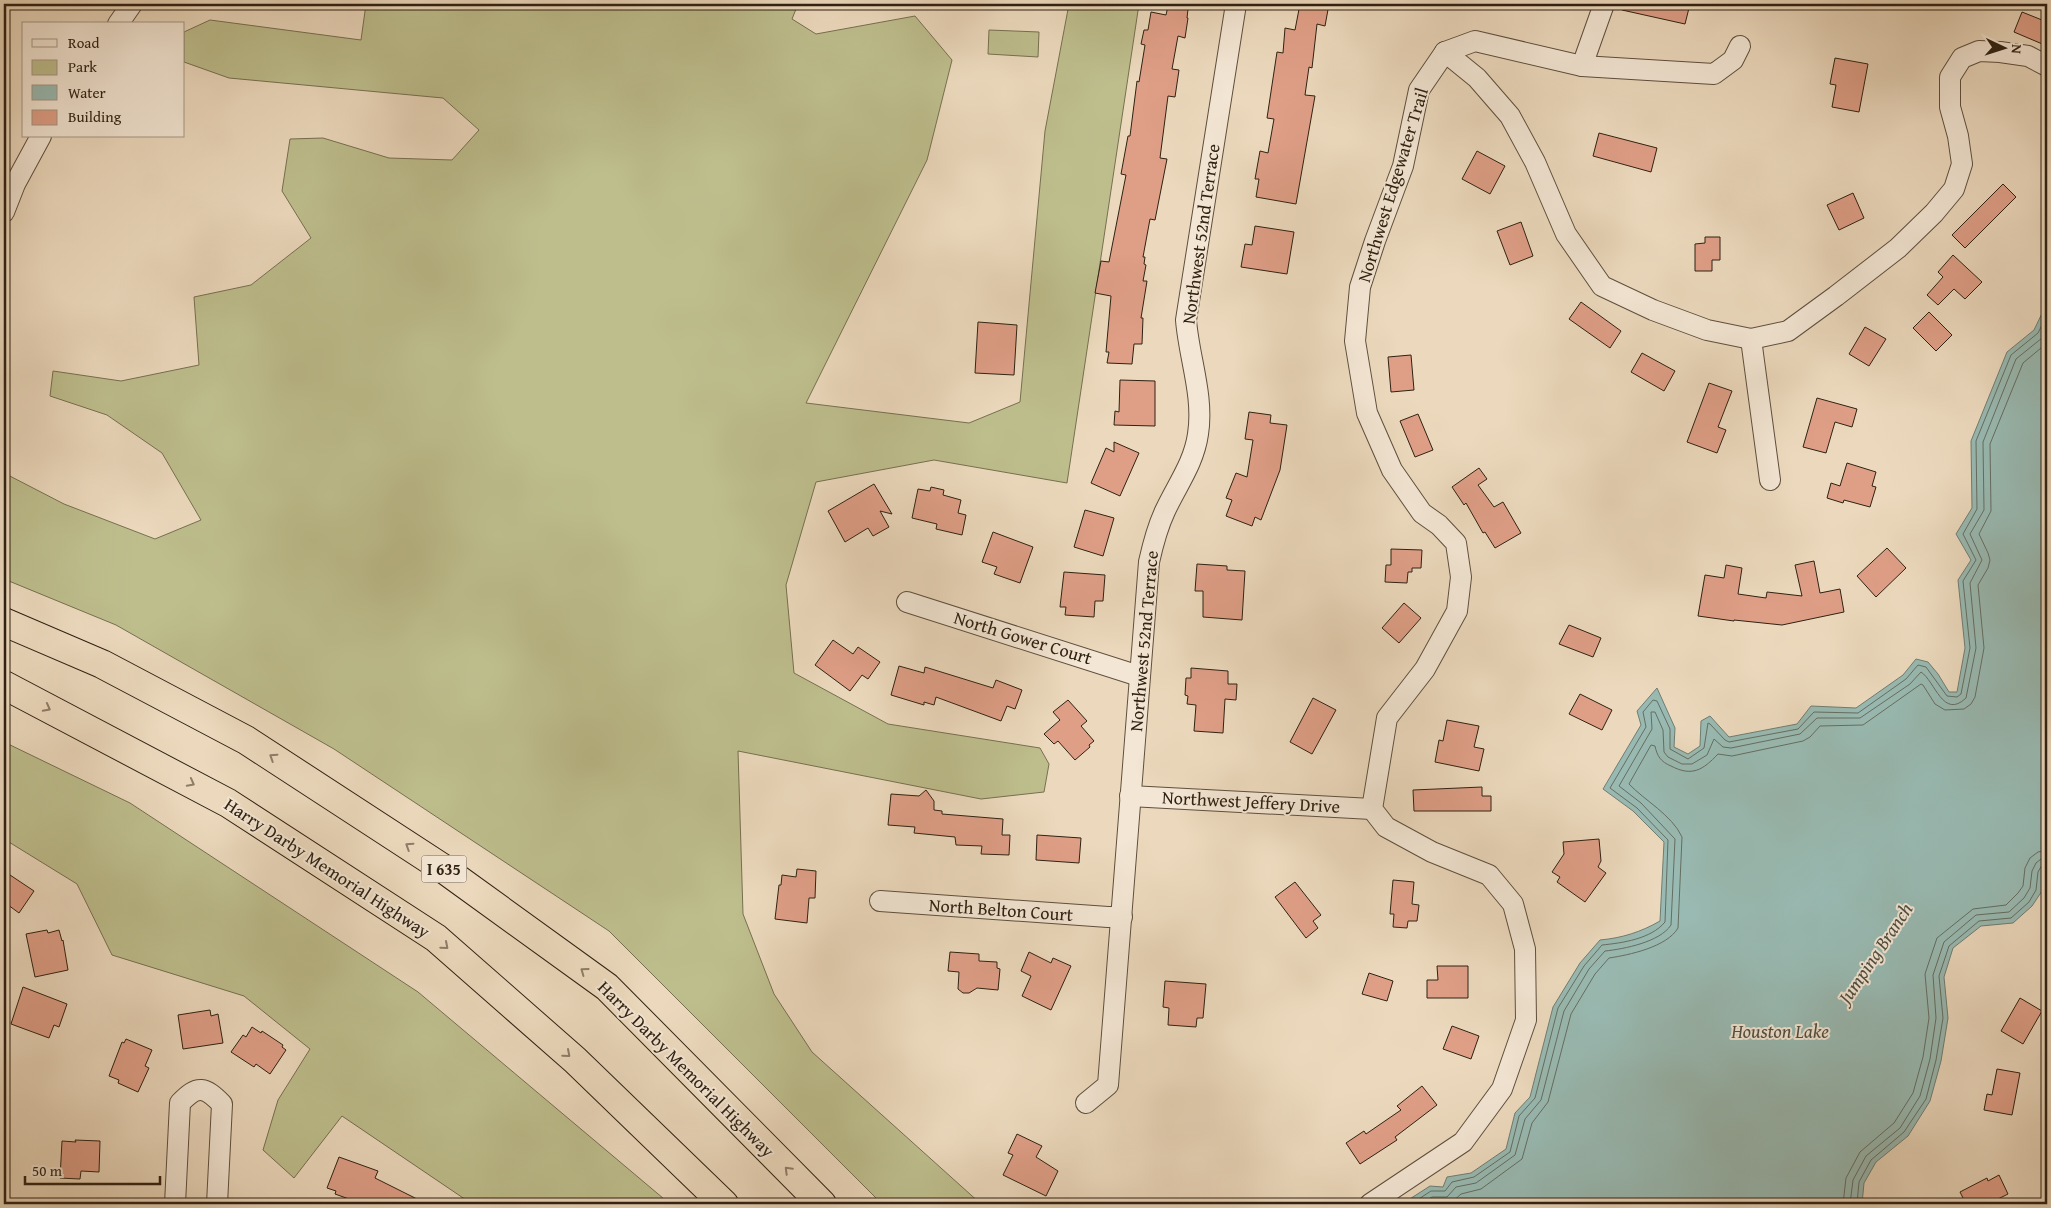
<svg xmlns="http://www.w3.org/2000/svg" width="2051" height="1208" font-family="'Gentium Book Plus',serif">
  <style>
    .green { fill: #bebe8d; stroke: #767050 }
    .water { fill: #99bab2; stroke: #6f7d72 }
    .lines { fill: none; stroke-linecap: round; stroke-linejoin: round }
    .shore { stroke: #646e62; stroke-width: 1 }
    .building { fill: #df9f87; stroke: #2f2112 }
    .minor-casing { stroke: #5e4f3d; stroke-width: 22 }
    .motorway-casing { stroke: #2f2112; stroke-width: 30 }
    .minor { stroke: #f3e6d4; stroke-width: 20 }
    .motorway { stroke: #ecd9bd; stroke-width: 28 }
    .oneway { stroke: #8e7d68 }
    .labels { text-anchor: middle; stroke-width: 4; stroke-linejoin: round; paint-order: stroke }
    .shield { fill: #f3e6d4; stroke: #6a5c4c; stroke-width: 1 }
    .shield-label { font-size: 16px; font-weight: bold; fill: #2f2112 }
    .street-label { font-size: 18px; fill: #2f2112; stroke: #f3e6d4 }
    .water-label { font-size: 19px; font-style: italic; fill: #4f4f42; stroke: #f3e6d4 }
  </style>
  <rect width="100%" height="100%" fill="#ecd9bd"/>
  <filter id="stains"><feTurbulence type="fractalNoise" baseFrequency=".004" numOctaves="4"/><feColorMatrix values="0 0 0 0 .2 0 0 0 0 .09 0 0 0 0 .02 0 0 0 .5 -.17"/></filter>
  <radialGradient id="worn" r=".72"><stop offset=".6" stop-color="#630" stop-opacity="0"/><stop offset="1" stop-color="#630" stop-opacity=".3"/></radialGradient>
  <!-- green -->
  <g class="green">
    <polygon points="366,4 798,4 792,19 816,34 915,16 952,60 927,160 806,403 969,423 1020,402 1045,131 1069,4 1139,4 1067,483 934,460 816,482 786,585 794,673 888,724 1040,748 1049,764 1044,792 981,799 738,751 743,914 774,994 812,1052 981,1204 882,1204 609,931 334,749 116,625 4,579 4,473 64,504 155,539 201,520 162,453 107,415 50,396 53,371 121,381 199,365 194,297 251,285 311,238 282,191 290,139 323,138 389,158 452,160 479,130 443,98 229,78 184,62 184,32 210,20 361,40"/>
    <polygon points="989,30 1039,32 1038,57 988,54"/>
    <polygon points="4,742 130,803 418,992 670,1204 472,1204 342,1116 294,1178 263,1150 278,1100 310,1049 244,996 112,955 77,884 4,839"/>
  </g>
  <!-- water -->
  <path class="water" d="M 2047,303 L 2047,866 L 2043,873 L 2042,891 L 2032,906 L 2013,923 L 1981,926 L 1953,948 L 1944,977 L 1948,1018 L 1941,1061 L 1930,1101 L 1908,1136 L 1876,1162 L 1864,1183 L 1862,1204 L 1402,1204 L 1430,1186 L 1443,1187 L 1447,1177 L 1471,1173 L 1506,1149 L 1515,1113 L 1530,1097 L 1553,1007 L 1580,963 L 1600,940 C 1622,938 1641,932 1660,921 L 1664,842 L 1633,811 L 1603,789 L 1641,725 L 1637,711 L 1657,688 L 1675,728 L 1674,747 L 1688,754 L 1700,746 L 1701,721 L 1710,716 L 1729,737 L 1797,724 L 1811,706 L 1856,708 L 1903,675 L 1916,659 L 1928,662 L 1938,674 L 1949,692 L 1957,692 L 1965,648 L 1958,580 L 1971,560 L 1956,534 L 1972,508 L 1971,441 L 2007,352 L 2034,330 Z"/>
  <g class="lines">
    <!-- shore -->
    <g class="shore">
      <path d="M 1411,1204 L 1431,1191 L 1445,1191 L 1452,1182 L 1474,1177 L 1510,1152 L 1519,1116 L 1535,1098 L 1558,1008 L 1584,966 L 1602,945 C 1622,943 1651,939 1665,922 L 1668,840 L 1637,808 L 1610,788 L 1646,727 L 1643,712 L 1653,700 L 1657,701 L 1670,729 L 1670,749 L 1688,759 L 1704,748 L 1708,723 L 1710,724 L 1725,740 L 1729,742 L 1798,729 L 1814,712 L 1858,713 L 1906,679 L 1918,665 L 1926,667 L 1947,696 L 1957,697 L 1961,694 L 1970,648 L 1963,581 L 1976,560 L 1963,534 L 1977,509 L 1976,441 L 2011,355 L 2038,333 L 2047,315"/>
      <path d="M 1422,1204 L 1432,1197 L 1447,1197 L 1456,1187 L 1476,1183 L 1515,1155 L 1525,1119 L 1541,1100 L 1564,1011 L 1589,969 L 1605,951 C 1624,949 1660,942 1671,925 L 1675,839 L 1641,803 L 1619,786 L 1652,729 L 1651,712 L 1655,712 L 1663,730 L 1664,752 L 1668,757 L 1682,764 L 1692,764 L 1707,755 L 1714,739 L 1723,747 L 1731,748 L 1800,734 L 1817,718 L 1860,718 L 1910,684 L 1921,672 C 1935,681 1943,720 1966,698 L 1976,648 L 1970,583 L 1982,560 L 1970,534 L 1984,510 L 1983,442 L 2016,359 L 2042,338 L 2047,329"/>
      <path d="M 1450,1204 L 1461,1194 L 1481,1189 L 1522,1159 L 1532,1123 L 1548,1102 L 1571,1014 L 1595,974 L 1609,958 C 1629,955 1667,947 1678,928 L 1682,837 C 1672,815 1644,800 1629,784 L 1651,745 L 1655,746 C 1657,756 1661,762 1671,766 C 1692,777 1703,770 1718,754 L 1732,756 L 1803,741 L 1810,737 L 1820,726 L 1863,725 L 1921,684 L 1923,685 L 1935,704 L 1945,710 L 1964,709 L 1971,704 L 1975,697 L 1984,648 L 1978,585 L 1988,568 L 1990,560 L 1988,553 L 1979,534 L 1991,511 L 1990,444 L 2023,363 L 2047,343"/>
      <polyline points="1843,1204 1846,1178 1860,1152 1894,1123 1913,1093 1923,1057 1929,1018 1925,974 1937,938 1973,909 2006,905 2018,893 2023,886 2025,868 2030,858 2038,852 2047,850"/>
      <polyline points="1850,1204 1853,1180 1866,1156 1900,1128 1920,1096 1930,1059 1936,1018 1933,975 1944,942 1976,915 2009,912 2024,898 2030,888 2032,871 2036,863 2041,859 2047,858"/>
      <polyline points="1857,1204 1859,1182 1871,1160 1904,1132 1926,1099 1936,1060 1943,1018 1939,976 1949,946 1979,921 2011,918 2029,902 2036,890 2038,872 2042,865 2047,864"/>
    </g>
  </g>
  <!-- building -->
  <g class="building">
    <polygon points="1300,4 1329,4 1325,26 1317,24 1312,68 1309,67 1305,95 1315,96 1296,204 1256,197 1259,179 1255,179 1260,151 1268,153 1274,119 1267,118 1277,52 1283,53 1285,28 1295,30"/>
    <polygon points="1622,4 1690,4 1685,24 1622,10"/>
    <polygon points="1168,6 1188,9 1187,18 1188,18 1185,38 1178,36 1172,69 1179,70 1175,97 1168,96 1160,158 1167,159 1155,220 1150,219 1143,257 1145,257 1144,264 1146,265 1143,281 1147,281 1141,318 1143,318 1142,344 1134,344 1132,364 1107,363 1109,352 1106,352 1111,296 1095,293 1101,261 1109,262 1126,175 1121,174 1128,136 1130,136 1137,81 1139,82 1145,45 1141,44 1144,30 1148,30 1151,12 1166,15"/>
    <polygon points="2022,12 2047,22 2047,46 2014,32"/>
    <polygon points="1835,58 1868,64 1859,112 1832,107 1836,85 1830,84"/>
    <polygon points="1599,133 1657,148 1651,172 1593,156"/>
    <polygon points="1477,151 1505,166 1490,194 1462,179"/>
    <polygon points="2003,184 2016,197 1965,248 1952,235"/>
    <polygon points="1853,193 1864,218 1839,230 1827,205"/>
    <polygon points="1521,222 1533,256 1510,265 1497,231"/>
    <polygon points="1255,226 1294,232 1287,274 1241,267 1245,244 1252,245"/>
    <polygon points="1705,237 1720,237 1720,260 1712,260 1712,271 1695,271 1695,244 1705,243"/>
    <polygon points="1953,255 1982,282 1965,299 1954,289 1938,305 1927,295 1943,277 1938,272"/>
    <polygon points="1581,302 1621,331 1610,348 1569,319"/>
    <polygon points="1929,312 1952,335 1936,351 1913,328"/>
    <polygon points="978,322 1017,325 1014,375 975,373"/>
    <polygon points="1865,327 1886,339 1869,366 1849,354"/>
    <polygon points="1642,353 1675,371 1664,391 1631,372"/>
    <polygon points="1411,355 1414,390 1391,392 1388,357"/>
    <polygon points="1120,380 1155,381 1155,426 1114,425 1115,411 1119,412"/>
    <polygon points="1709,383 1732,391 1718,427 1726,430 1717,453 1687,442"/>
    <polygon points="1817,398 1857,409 1852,427 1835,422 1826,453 1803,447"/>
    <polygon points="1249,412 1271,415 1270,423 1287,425 1280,470 1261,520 1255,517 1252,526 1226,516 1232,500 1226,498 1236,473 1247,477 1253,440 1245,439"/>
    <polygon points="1418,414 1433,450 1415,457 1400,421"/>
    <polygon points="1114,442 1139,453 1120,496 1091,483 1106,448 1114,452"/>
    <polygon points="1847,463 1876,472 1872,486 1876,487 1870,507 1844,500 1843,503 1827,498 1831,483 1840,486"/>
    <polygon points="1479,468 1487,479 1478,485 1494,507 1503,502 1521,533 1495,548 1485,532 1483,533 1466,503 1464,505 1452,487"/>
    <polygon points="874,484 892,514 880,511 889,527 873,536 868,528 845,542 828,511"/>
    <polygon points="931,487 944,490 943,495 961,500 958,513 966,515 962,535 936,529 937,524 912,518 918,489 930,491"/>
    <polygon points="1085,510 1114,518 1103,556 1074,547"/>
    <polygon points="993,532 1033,547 1020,583 994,574 997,567 982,562"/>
    <polygon points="1887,548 1906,568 1876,597 1857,576"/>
    <polygon points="1391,549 1422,550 1421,568 1412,568 1412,572 1408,572 1407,583 1385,582 1386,565 1391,565"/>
    <polygon points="1814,561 1820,593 1840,589 1844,612 1782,625 1734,620 1734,621 1698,616 1705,575 1724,578 1726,565 1742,568 1738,594 1766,598 1767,592 1802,596 1795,565"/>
    <polygon points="1197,564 1227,566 1227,570 1245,571 1242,620 1203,617 1203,591 1195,591"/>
    <polygon points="1064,572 1105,575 1103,601 1095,601 1094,617 1065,615 1066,607 1060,607"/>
    <polygon points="1404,603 1421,618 1399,643 1382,628"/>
    <polygon points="1569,625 1601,638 1593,657 1559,644"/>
    <polygon points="833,640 853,654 858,647 880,662 868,679 862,675 850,691 815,665"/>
    <polygon points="899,666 924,673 925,667 993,688 996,680 1022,690 1015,709 1007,706 1001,721 936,697 934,705 924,702 924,705 891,695"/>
    <polygon points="1191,668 1228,671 1228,684 1237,684 1236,700 1225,699 1223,733 1194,731 1196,705 1187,704 1188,696 1185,695 1186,678 1191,678"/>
    <polygon points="1580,694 1612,710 1602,730 1569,714"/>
    <polygon points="1313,698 1336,710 1312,754 1290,742"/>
    <polygon points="1068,700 1087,721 1081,726 1094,741 1089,745 1090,747 1075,760 1058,741 1054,744 1044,734 1060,720 1053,712"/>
    <polygon points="1447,720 1479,726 1474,747 1484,749 1479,771 1435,762 1439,740 1443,741"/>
    <polygon points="1482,787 1482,796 1491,796 1491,811 1414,811 1413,790"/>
    <polygon points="926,790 934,801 934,810 942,811 942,814 1003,819 1002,835 1010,835 1009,855 981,854 982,846 956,845 955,837 914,833 915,827 888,825 891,794 919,796"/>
    <polygon points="1037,835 1081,838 1079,863 1036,860"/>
    <polygon points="1599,839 1601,861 1598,867 1606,873 1585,902 1557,882 1560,877 1552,872 1564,854 1563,842"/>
    <polygon points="797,869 816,871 815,898 809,898 807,923 775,919 779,885 781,885 782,875 796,877"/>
    <polygon points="4,871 34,891 19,913 4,902"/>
    <polygon points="1393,880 1414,882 1412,904 1419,905 1417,921 1408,921 1407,928 1393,927 1394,914 1390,914"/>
    <polygon points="1295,882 1321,915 1313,921 1318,928 1306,938 1275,897"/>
    <polygon points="47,930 48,933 59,930 62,941 63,940 68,970 35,977 26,934"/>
    <polygon points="950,952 979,954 979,961 997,962 997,968 1000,969 998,990 977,988 969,993 963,993 958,989 959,972 948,971"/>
    <polygon points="1029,952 1051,963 1053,958 1071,966 1051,1010 1022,996 1031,976 1021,971"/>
    <polygon points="1437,966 1468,966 1468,998 1427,998 1427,980 1438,980"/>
    <polygon points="1369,973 1393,981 1387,1001 1362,994"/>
    <polygon points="1165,981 1206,984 1203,1018 1197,1018 1196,1027 1168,1025 1169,1008 1163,1007"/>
    <polygon points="23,987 67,1004 59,1027 54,1025 49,1038 11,1024"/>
    <polygon points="2020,998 2042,1011 2023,1044 2001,1031"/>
    <polygon points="210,1010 211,1016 218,1014 223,1043 183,1049 178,1015"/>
    <polygon points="1452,1026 1479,1036 1471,1059 1443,1049"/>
    <polygon points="252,1027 261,1033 262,1031 283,1045 282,1047 286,1050 270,1074 256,1064 254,1067 231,1052 243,1035 246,1037"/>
    <polygon points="126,1039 152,1050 145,1066 149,1068 138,1092 118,1083 119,1080 109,1076 122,1042 124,1043"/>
    <polygon points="1997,1069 2020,1073 2012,1115 1984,1110 1987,1094 1992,1095"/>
    <polygon points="1422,1086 1437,1105 1395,1137 1397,1140 1360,1164 1346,1143 1364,1131 1366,1134 1401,1110 1397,1106"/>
    <polygon points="1017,1134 1042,1146 1036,1157 1058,1171 1046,1196 1003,1175 1013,1155 1008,1153"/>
    <polygon points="75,1140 100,1141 99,1172 81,1171 80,1179 60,1178 62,1141 76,1142"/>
    <polygon points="339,1157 378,1171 375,1178 427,1204 363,1204 335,1194 336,1191 327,1188"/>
    <polygon points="1999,1175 2008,1194 1988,1204 1966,1204 1960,1192 1987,1178 1988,1181"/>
  </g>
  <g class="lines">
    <defs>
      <g id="minor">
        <polyline points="118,24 132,4"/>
        <polyline points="1445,52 1477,78 1510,116 1535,162 1566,234 1602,286 1653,310 1707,330 1751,339 1788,331 1836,296 1898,248 1934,213 1954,189 1962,164 1958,136 1950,107 1950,77 1962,58 1979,51 2000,52 2028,56 2047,66"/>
        <polyline points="1445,52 1475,41 1582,66 1604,4"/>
        <polyline points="1582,66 1714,74 1733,60 1740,46"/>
        <polyline points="4,212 15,184 41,136"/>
        <polyline points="1751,339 1770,480"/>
        <polyline points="907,602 1139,676"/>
        <polyline points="1130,796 1372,809"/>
        <polyline points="880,901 1108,917 1122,917"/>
        <path d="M 1086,1103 L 1108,1085 L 1149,562 C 1153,544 1157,528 1165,511 C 1177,485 1194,463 1198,434 C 1204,396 1189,358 1186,320 L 1236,4"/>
        <path d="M 175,1204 L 180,1103 C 198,1084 205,1087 222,1104 L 217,1204"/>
        <polyline points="1370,1204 1463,1142 1502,1089 1526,1020 1525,949 1513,904 1489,875 1432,852 1386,827 1372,809 1387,718 1425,669 1457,611 1461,577 1456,543 1439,525 1422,513 1392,470 1367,413 1355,341 1360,287 1375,241 1403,166 1419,90 1445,52"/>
      </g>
      <g id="motorway">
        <polyline points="4,622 102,664 246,740 441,867 607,987 822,1204"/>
        <polyline points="4,685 228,803 436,938 575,1060 724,1204"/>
      </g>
    </defs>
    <!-- minor casing -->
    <use href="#minor" class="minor-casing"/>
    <!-- motorway casing -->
    <use href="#motorway" class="motorway-casing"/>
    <!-- minor -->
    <use href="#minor" class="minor"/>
    <!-- motorway -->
    <use href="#motorway" class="motorway"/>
  </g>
  <!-- one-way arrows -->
  <defs><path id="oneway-chevron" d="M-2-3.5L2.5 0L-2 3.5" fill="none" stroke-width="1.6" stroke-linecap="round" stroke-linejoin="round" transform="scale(1.25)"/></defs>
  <g class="oneway">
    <use href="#oneway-chevron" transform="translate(47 708) rotate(28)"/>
    <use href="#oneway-chevron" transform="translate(273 757) rotate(-147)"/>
    <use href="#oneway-chevron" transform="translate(191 783) rotate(28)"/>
    <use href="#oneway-chevron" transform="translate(409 846) rotate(-147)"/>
    <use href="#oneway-chevron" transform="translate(445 946) rotate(41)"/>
    <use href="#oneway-chevron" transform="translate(584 971) rotate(-144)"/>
    <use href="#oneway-chevron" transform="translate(567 1054) rotate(41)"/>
    <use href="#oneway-chevron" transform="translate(788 1170) rotate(-135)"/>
  </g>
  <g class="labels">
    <!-- shield labels -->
    <rect class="shield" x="421.5" y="855.5" width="45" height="27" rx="4"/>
    <g class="shield-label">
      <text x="444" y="875">I 635</text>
    </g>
    <!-- street labels -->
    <g class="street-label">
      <text transform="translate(1393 185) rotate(-73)" y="6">Northwest Edgewater Trail</text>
      <text transform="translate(1201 234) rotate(-82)" y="6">Northwest 52nd Terrace</text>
      <text transform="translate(1023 638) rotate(17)" y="6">North Gower Court</text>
      <text transform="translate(1144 641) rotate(-85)" y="6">Northwest 52nd Terrace</text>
      <text transform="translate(1251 802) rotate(3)" y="6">Northwest Jeffery Drive</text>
      <text transform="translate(327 868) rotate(33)" y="6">Harry Darby Memorial Highway</text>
      <text transform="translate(1001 910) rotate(4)" y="6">North Belton Court</text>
      <text transform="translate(686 1069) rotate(45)" y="6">Harry Darby Memorial Highway</text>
    </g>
    <!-- water labels -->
    <g class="water-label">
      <text transform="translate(1875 953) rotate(-56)" y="7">Jumping Branch</text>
      <text x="1780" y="1038">Houston Lake</text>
    </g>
  </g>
  <!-- margin -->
  <rect width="2051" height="1208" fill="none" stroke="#ecd9bd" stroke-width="20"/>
  <rect x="5" y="5" width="2041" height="1198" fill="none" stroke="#2f2112" stroke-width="2.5"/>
  <rect x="10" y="10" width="2031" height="1188" fill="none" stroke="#2f2112"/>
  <!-- legend -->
  <rect x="22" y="22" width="162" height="115" fill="#f3e6d4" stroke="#a59786"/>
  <rect x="32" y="39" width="25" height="8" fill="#f3e6d4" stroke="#a59786"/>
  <text x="68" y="48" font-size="15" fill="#2f2112">Road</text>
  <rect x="32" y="60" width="25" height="15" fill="#bebe8d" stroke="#a59786"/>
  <text x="68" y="72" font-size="15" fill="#2f2112">Park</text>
  <rect x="32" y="85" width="25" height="15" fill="#99bab2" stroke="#a59786"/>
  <text x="68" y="98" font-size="15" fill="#2f2112">Water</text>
  <rect x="32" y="110" width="25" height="15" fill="#df9f87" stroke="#a59786"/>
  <text x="68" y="122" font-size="15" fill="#2f2112">Building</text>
  <!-- north arrow -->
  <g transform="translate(2004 48) rotate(94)" stroke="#f3e6d4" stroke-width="4" paint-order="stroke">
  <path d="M0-4L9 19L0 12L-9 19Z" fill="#2f2112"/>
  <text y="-8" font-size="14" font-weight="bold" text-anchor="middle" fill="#2f2112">N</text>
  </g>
  <!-- scale -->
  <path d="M25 1176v8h135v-8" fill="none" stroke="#2f2112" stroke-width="2.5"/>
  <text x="32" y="1176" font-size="15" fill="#2f2112" stroke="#f3e6d4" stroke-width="4" paint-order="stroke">50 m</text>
  <rect width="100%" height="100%" filter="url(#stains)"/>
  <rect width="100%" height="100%" fill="url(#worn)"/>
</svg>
